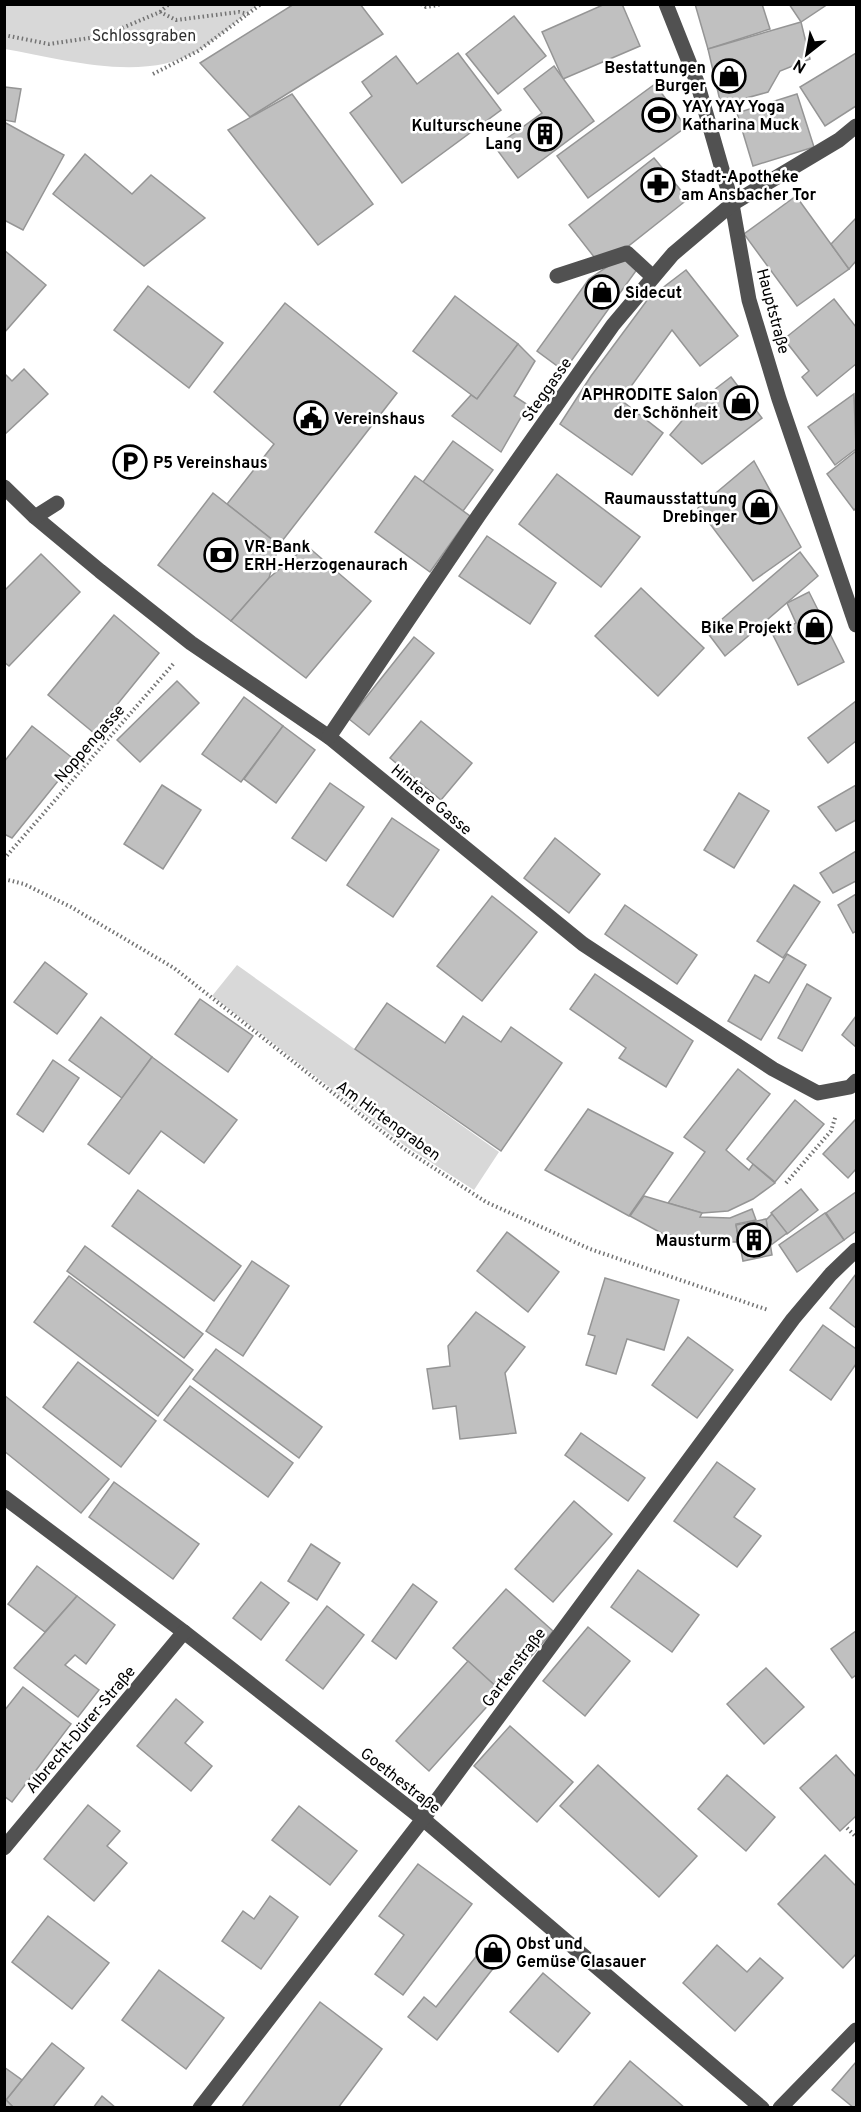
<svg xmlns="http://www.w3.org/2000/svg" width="861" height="2112" font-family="Overpass,sans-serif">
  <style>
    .green { fill: #d8d8d8 }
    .building { fill: #c0c0c0; stroke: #959595; stroke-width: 1.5 }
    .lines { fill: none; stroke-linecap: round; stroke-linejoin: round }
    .path { stroke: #737373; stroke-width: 4; stroke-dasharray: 1.5 3; stroke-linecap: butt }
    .minor { stroke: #515151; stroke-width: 15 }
    .labels { text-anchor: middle; stroke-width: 5; stroke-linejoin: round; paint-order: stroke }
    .park-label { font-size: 16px; fill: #2f2f2f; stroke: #fff }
    .poi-label { font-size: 16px; font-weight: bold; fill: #000; stroke: #fff; text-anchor: start }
    .street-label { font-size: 16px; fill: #000; stroke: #fff }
  </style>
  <rect width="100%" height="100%" fill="#fff"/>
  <!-- green -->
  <g class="green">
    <path d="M 4,5 L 5,4 L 258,5 C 238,19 220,37 199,50 C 145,84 63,59 5,49 Z"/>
    <polygon points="237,965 499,1152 474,1190 404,1145 212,996"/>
  </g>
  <!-- building -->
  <g class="building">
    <polygon points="294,4 360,4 383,34 250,117 200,63"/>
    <polygon points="605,4 622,4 640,46 563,79 542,32"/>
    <polygon points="695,4 762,4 770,29 708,49"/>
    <polygon points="789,4 828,4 801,22"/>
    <polygon points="514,16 546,56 498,94 466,54"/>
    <polygon points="801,22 810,59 780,71 768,92 721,105 708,49"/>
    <polygon points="458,53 501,110 402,183 350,113 372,96 362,82 396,56 417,84"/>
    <polygon points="856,53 856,106 825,126 800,87"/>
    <polygon points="554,66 594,121 518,178 495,147 542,113 524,89"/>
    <polygon points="655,84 686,127 588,198 557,156"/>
    <polygon points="5,87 21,89 15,122 4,120"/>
    <polygon points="292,94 373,204 318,245 228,130"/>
    <polygon points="797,94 814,147 753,166 737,113"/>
    <polygon points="4,122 64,155 23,230 4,220"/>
    <polygon points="85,154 132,194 151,175 205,218 144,266 53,194"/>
    <polygon points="654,158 688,199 602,267 569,225"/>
    <polygon points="796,196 849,269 797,306 744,234"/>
    <polygon points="856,218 856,261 849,269 831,244"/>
    <polygon points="4,250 46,285 4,333"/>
    <polygon points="622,257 638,268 564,371 537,351 589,279"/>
    <polygon points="686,270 738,336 700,366 672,330 621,400 663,433 632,475 560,424 591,376 648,299"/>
    <polygon points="148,286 223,343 189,388 114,330"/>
    <polygon points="455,296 518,344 477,399 413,351"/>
    <polygon points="834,299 856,327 856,364 817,396 802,377 809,371 784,339"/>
    <polygon points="285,303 397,393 279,545 227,504 274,444 214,392"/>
    <polygon points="518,344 535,361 514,396 528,405 501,452 452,416 471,395 477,399"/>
    <polygon points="24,369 48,394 4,435 4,373 12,381"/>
    <polygon points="731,377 762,418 702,464 670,435 697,403"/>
    <polygon points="854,394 856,449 835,465 808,427"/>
    <polygon points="453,441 493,470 463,511 423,482"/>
    <polygon points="856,451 856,508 854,510 827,474"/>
    <polygon points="754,461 801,547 753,581 698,508"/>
    <polygon points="557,474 640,537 601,587 519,524"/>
    <polygon points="415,476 470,516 430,572 375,532"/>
    <polygon points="213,493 279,545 269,578 231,621 158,565"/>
    <polygon points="487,536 556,583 530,624 459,576"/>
    <polygon points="307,546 371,601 306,678 231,621 269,578"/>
    <polygon points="800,552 818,576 725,656 707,632"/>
    <polygon points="41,554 80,592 9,666 4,662 4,591"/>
    <polygon points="641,588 704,648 658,696 595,636"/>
    <polygon points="809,592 844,662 798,685 773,635 796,623 787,603"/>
    <polygon points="114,615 159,653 94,733 48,695"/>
    <polygon points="414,637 434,653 369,735 349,719"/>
    <polygon points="177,681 199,703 140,762 117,740"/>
    <polygon points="244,697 283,726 241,782 202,754"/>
    <polygon points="856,701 856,741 828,763 808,738"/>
    <polygon points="421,721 472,763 441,800 390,758"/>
    <polygon points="32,726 75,760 12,838 4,834 4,762"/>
    <polygon points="283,726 315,750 276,803 244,779"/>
    <polygon points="330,783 364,807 326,861 292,838"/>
    <polygon points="162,785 201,810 163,869 124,844"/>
    <polygon points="856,785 856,820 836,831 818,807"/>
    <polygon points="739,793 769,811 734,868 704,850"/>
    <polygon points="392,818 439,850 393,917 347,885"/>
    <polygon points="555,838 600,874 569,913 524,878"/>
    <polygon points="856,851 856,881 833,893 820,873"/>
    <polygon points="794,885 820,902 783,958 757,941"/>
    <polygon points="856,894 856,931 853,933 838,905"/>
    <polygon points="492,896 537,932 482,1001 437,966"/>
    <polygon points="625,905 697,955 677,984 605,934"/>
    <polygon points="787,954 806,965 761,1040 728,1021 755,975 769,983"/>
    <polygon points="45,962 87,994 57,1034 14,1002"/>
    <polygon points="595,974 693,1041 666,1087 619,1058 626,1048 570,1009"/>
    <polygon points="807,984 831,998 802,1051 778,1038"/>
    <polygon points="200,999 253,1036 228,1072 175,1034"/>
    <polygon points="387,1003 445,1043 463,1016 501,1042 511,1027 562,1063 501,1151 355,1049"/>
    <polygon points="856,1016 856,1047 842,1035"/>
    <polygon points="101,1017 152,1057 122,1098 69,1060"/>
    <polygon points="152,1057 237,1120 204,1163 161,1131 129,1174 88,1144"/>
    <polygon points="53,1060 79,1078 43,1132 17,1114"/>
    <polygon points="738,1069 770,1094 726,1150 749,1170 753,1164 775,1183 753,1199 728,1211 702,1213 668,1203 705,1152 684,1137"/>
    <polygon points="795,1100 824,1124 775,1182 747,1159"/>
    <polygon points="588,1109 673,1153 629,1216 545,1170"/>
    <polygon points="856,1119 856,1169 848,1178 823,1154"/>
    <polygon points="801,1189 818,1210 787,1234 771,1213"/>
    <polygon points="138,1190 241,1266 214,1301 112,1226"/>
    <polygon points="856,1192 856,1231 844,1240 826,1213"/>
    <polygon points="644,1196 702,1213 700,1217 730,1218 752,1209 756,1220 736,1224 739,1242 711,1242 663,1234 630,1216"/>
    <polygon points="825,1213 844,1240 797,1272 779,1245"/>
    <polygon points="772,1214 787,1233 771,1245 766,1220"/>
    <polygon points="766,1219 772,1255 743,1261 736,1225"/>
    <polygon points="507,1232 559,1272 528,1312 477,1271"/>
    <polygon points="85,1246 203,1334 184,1358 67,1271"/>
    <polygon points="252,1261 289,1286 243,1356 206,1331"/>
    <polygon points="856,1274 856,1328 830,1308"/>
    <polygon points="69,1276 193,1370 158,1416 34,1322"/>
    <polygon points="605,1278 679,1300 664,1350 627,1339 616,1374 586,1365 595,1336 588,1334"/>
    <polygon points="476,1312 525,1347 505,1373 516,1433 460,1439 456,1406 433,1409 427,1369 450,1366 448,1346"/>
    <polygon points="823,1325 856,1349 856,1364 831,1400 790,1370"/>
    <polygon points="688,1337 733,1370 697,1418 652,1385"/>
    <polygon points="216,1349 322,1427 299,1458 193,1379"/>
    <polygon points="78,1362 156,1421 121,1467 43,1407"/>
    <polygon points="190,1386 293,1463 268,1497 164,1420"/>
    <polygon points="4,1395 109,1479 81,1513 4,1451"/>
    <polygon points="581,1433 645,1478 628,1501 565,1455"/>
    <polygon points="717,1462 755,1489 734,1517 761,1536 737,1567 674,1521"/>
    <polygon points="114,1482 199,1544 173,1579 89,1517"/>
    <polygon points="574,1501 612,1534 553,1602 515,1569"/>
    <polygon points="311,1544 340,1563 317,1600 288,1581"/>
    <polygon points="37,1566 77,1596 45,1632 8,1604"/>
    <polygon points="638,1570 699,1615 672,1652 611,1607"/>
    <polygon points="261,1582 289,1603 261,1640 233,1618"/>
    <polygon points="413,1584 437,1602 396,1659 372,1641"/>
    <polygon points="506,1589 553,1631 501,1691 453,1648"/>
    <polygon points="77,1596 115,1625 86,1664 75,1655 65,1665 99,1690 78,1717 14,1668"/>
    <polygon points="327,1606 364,1635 323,1689 286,1660"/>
    <polygon points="588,1627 630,1661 585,1716 543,1681"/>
    <polygon points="856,1631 856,1675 852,1678 831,1649"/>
    <polygon points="468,1661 501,1691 429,1771 396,1741"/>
    <polygon points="766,1668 804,1707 764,1744 727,1704"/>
    <polygon points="23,1687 71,1724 12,1802 4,1796 4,1711"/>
    <polygon points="176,1699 203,1722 185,1743 212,1766 191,1791 137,1746"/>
    <polygon points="510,1726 573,1782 537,1822 474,1766"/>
    <polygon points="836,1755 856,1777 856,1816 840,1831 800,1788"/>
    <polygon points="598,1765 697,1856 659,1897 560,1806"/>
    <polygon points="727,1775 775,1817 746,1851 698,1809"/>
    <polygon points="88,1805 120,1831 107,1846 127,1863 94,1901 44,1859"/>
    <polygon points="299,1806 357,1851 330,1885 272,1840"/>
    <polygon points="825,1855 856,1886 856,1954 843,1968 778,1904"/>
    <polygon points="418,1864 472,1904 403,1995 375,1974 404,1935 379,1916"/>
    <polygon points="270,1896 298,1917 261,1969 222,1941 243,1911 254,1919"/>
    <polygon points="48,1916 109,1963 72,2009 12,1962"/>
    <polygon points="490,1939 506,1952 437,2040 408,2017 424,1997 436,2007"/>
    <polygon points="717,1945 747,1972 760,1958 783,1978 735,2031 683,1983"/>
    <polygon points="159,1970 224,2018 186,2069 122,2020"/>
    <polygon points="543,1973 590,2013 558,2052 510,2012"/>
    <polygon points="320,2002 382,2049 338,2108 241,2108"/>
    <polygon points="52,2043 84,2068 52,2108 14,2108 6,2100"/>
    <polygon points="630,2061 685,2108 592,2108"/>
    <polygon points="856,2062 856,2108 854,2108 832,2090"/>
    <polygon points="4,2067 22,2080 6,2100 14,2108 4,2108"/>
    <polygon points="102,2096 116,2108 93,2108"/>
  </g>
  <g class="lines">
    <!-- path -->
    <g class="path">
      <polyline points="421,4 426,7 443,4"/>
      <polyline points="160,12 169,4"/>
      <polyline points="4,35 49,44 103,36 160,12 176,20 239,12 248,14"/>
      <polyline points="153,74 198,51 261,4"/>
      <polyline points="4,859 175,662"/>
      <polyline points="4,879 24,884 71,907 174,968 403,1148 486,1202 590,1249 768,1310"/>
      <polyline points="786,1183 831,1131 836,1115"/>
      <polyline points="847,1828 856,1837"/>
    </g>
    <!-- minor -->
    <g class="minor">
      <polyline points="666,4 697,82 732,204 749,300 779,399 856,625"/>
      <polyline points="557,276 627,253 653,277"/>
      <polyline points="4,487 35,517 100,571 191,643 329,737 583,944 773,1069 818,1093 850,1087 856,1081"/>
      <polyline points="35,517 57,503"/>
      <polyline points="329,737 479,515 613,325 673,254 732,204 839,140 856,126"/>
      <polyline points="4,1497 184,1632 423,1819 762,2108"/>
      <polyline points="4,1848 184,1632"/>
      <polyline points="200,2108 423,1819 793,1319 831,1274 856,1250"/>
      <polyline points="780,2108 856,2030"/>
    </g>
  </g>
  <!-- icons -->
  <defs>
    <symbol id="shop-ring" viewBox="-11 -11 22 22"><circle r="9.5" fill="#fff" stroke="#000" stroke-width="1.5"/><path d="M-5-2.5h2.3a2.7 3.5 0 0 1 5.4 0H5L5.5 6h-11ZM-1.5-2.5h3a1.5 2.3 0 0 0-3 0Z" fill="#000"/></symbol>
    <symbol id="stadium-ring" viewBox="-11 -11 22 22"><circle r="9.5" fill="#fff" stroke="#000" stroke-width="1.5"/><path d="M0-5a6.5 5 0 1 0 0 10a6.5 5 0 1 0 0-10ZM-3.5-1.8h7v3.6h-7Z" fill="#000"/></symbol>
    <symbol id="building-ring" viewBox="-11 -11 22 22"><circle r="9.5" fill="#fff" stroke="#000" stroke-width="1.5"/><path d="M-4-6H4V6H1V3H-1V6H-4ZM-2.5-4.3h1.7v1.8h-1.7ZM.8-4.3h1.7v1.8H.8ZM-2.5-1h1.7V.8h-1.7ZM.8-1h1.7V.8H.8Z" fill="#000"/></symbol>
    <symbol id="pharmacy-ring" viewBox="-11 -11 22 22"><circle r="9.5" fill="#fff" stroke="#000" stroke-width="1.5"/><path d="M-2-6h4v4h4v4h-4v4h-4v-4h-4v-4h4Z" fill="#000"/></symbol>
    <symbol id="civic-ring" viewBox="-11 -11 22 22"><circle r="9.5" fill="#fff" stroke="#000" stroke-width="1.5"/><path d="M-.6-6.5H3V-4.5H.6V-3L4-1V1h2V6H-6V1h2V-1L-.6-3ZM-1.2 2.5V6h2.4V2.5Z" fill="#000"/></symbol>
    <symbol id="parking-ring" viewBox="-11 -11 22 22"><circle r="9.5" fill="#fff" stroke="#000" stroke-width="1.5"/><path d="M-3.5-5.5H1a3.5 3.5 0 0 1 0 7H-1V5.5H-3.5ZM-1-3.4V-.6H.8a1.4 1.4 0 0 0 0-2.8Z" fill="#000"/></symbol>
    <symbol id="bank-ring" viewBox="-11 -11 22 22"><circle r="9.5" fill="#fff" stroke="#000" stroke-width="1.5"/><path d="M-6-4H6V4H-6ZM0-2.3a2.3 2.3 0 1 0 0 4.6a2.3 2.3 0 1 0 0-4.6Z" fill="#000"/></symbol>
  </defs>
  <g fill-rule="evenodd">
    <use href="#shop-ring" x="710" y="57" width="38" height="38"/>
    <use href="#stadium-ring" x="640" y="96" width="38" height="38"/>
    <use href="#building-ring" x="526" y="115" width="38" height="38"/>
    <use href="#pharmacy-ring" x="639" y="166" width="38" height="38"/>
    <use href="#shop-ring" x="583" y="273" width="38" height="38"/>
    <use href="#shop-ring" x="722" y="384" width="38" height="38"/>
    <use href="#civic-ring" x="292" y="399" width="38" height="38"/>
    <use href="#parking-ring" x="111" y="443" width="38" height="38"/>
    <use href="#shop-ring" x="741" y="488" width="38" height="38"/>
    <use href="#bank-ring" x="202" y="536" width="38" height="38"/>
    <use href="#shop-ring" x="796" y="608" width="38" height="38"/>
    <use href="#building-ring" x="735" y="1221" width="38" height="38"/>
    <use href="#shop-ring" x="474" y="1933" width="38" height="38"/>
  </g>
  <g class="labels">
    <!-- park labels -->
    <g class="park-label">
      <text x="144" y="41">Schlossgraben</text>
    </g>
    <!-- poi labels -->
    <g class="poi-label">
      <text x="706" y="73" text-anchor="end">Bestattungen<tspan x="706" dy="18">Burger</tspan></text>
      <text x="682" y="112">YAY YAY Yoga<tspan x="682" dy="18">Katharina Muck</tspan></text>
      <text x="522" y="131" text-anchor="end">Kulturscheune<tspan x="522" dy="18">Lang</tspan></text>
      <text x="681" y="182">Stadt-Apotheke<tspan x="681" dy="18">am Ansbacher Tor</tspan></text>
      <text x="625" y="298">Sidecut</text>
      <text x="718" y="400" text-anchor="end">APHRODITE Salon<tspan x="718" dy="18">der Schönheit</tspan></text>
      <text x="334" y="424">Vereinshaus</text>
      <text x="153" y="468">P5 Vereinshaus</text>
      <text x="737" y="504" text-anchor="end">Raumausstattung<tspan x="737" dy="18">Drebinger</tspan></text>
      <text x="244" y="552">VR-Bank<tspan x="244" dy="18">ERH-Herzogenaurach</tspan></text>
      <text x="792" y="633" text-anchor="end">Bike Projekt</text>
      <text x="731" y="1246" text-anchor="end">Mausturm</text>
      <text x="516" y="1949">Obst und<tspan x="516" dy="18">Gemüse Glasauer</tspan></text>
    </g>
    <!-- street labels -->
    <g class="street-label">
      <text transform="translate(774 311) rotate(75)" y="6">Hauptstraße</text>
      <text transform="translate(546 389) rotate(-55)" y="6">Steggasse</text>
      <text transform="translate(89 743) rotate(-49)" y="6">Noppengasse</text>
      <text transform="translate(432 799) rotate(40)" y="6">Hintere Gasse</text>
      <text transform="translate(389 1120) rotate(36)" y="6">Am Hirtengraben</text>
      <text transform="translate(513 1667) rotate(-53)" y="6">Gartenstraße</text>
      <text transform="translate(80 1729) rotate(-50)" y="6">Albrecht-Dürer-Straße</text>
      <text transform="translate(401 1780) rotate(38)" y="6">Goethestraße</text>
    </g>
  </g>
  <!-- border -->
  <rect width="861" height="2112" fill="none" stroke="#000000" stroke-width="12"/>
  <!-- north arrow -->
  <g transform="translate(807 54) rotate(211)" stroke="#ffffff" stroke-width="4.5" paint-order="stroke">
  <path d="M0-4.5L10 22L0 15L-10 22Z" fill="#000000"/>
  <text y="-9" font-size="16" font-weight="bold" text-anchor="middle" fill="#000000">N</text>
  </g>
</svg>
